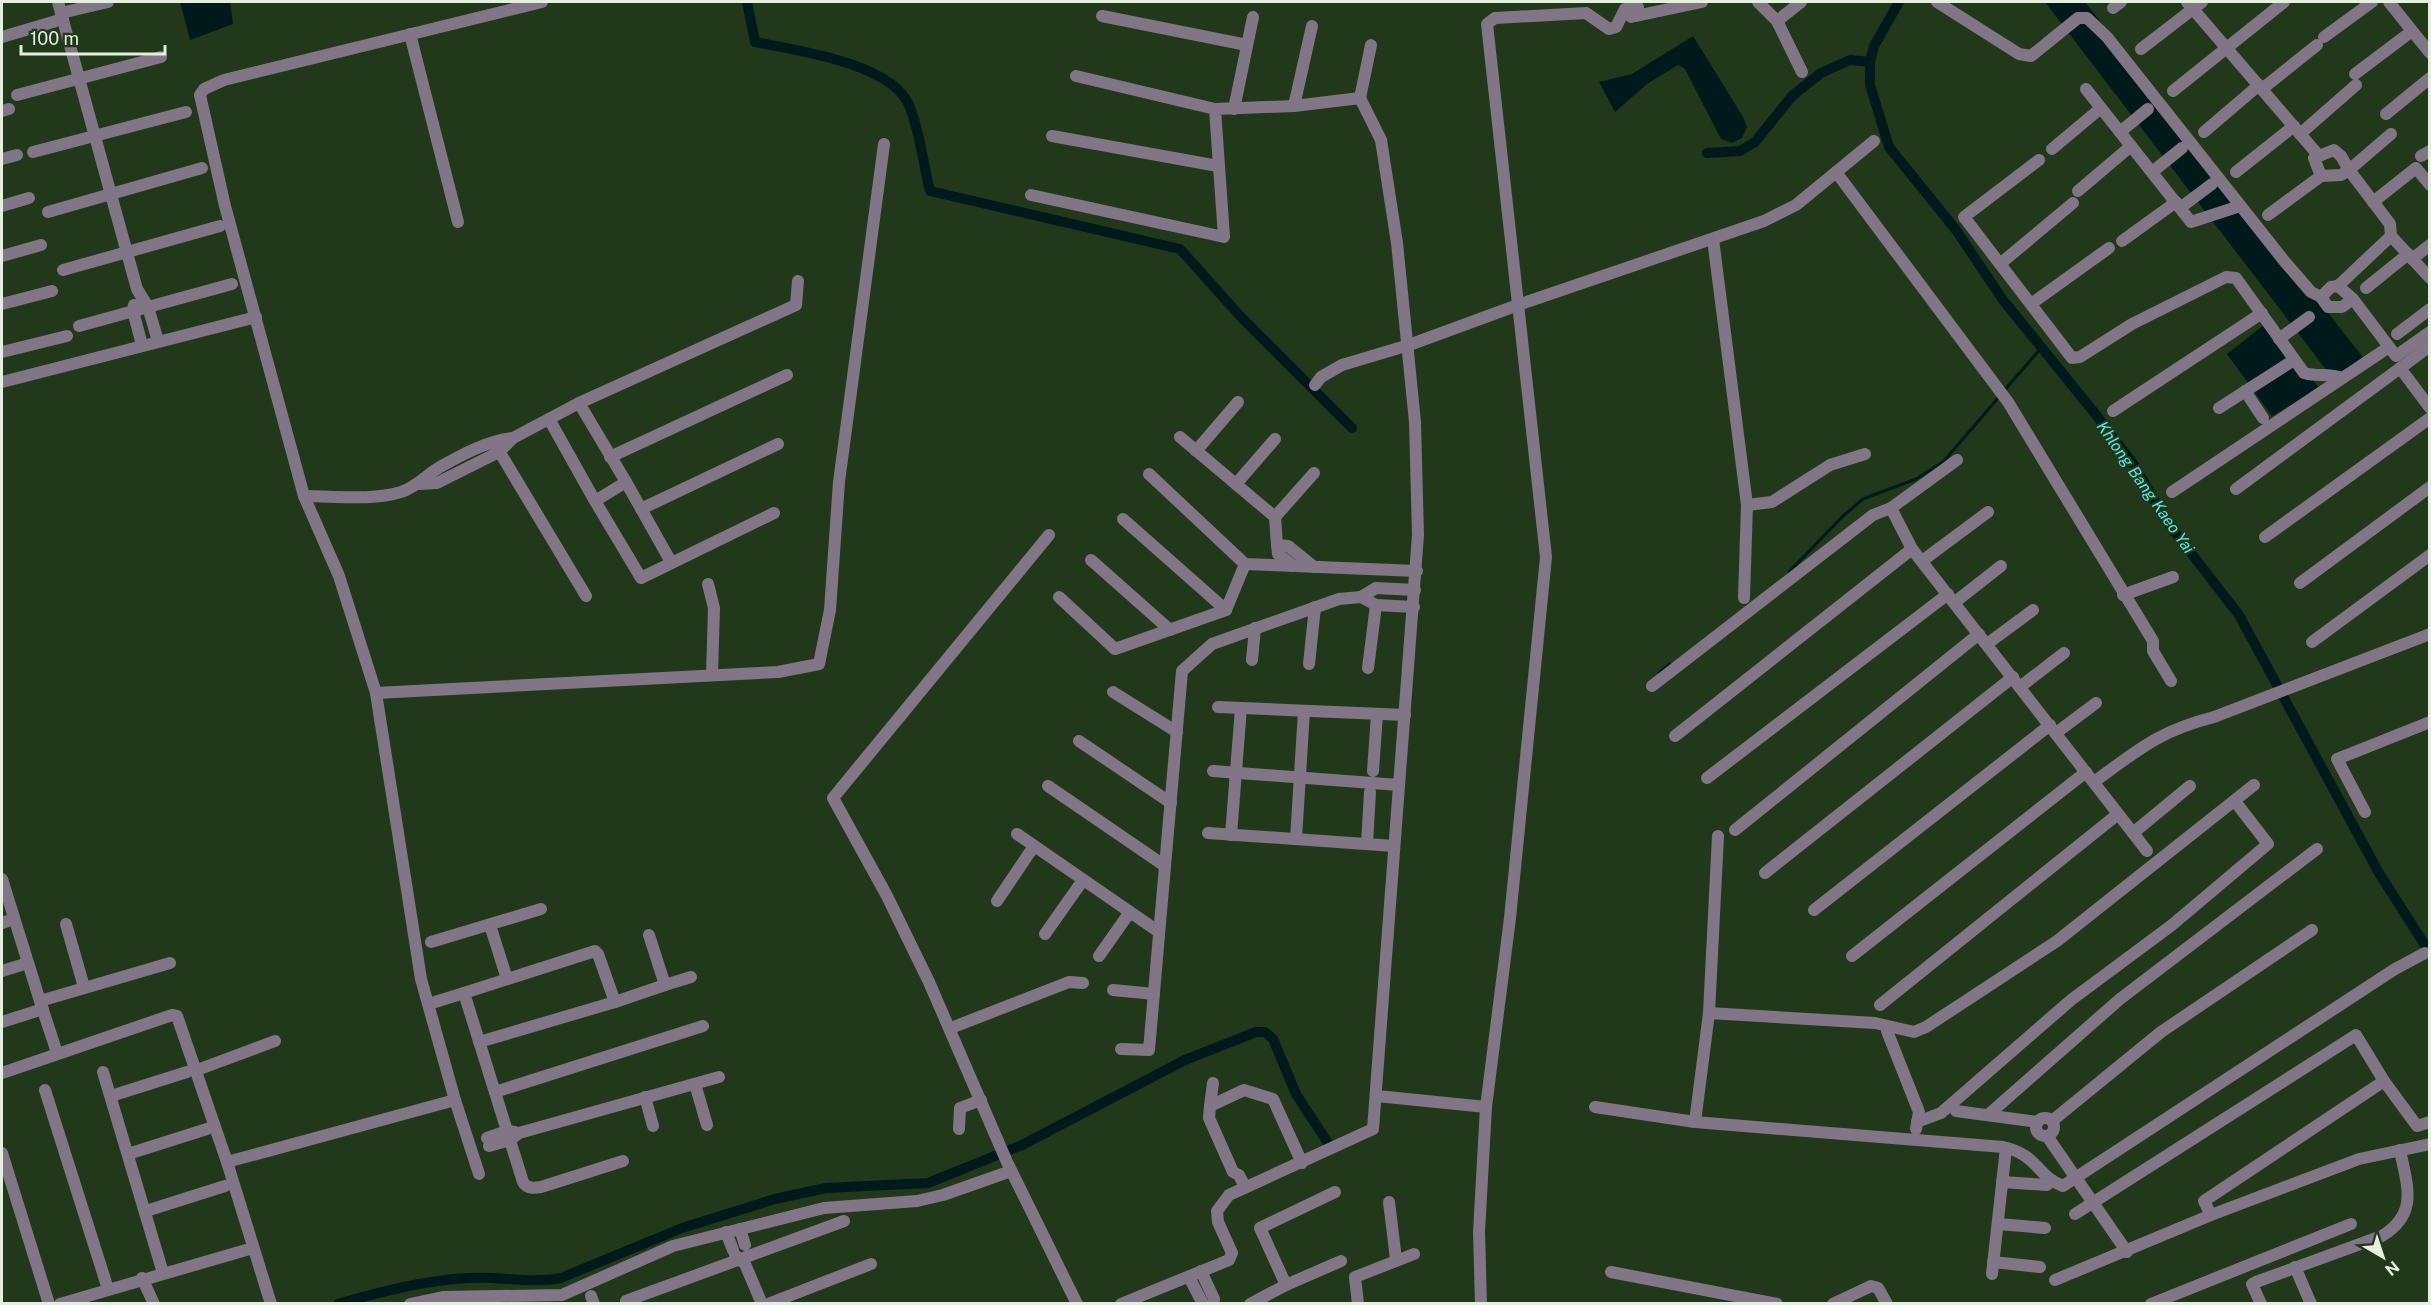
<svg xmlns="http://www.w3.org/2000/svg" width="2431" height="1305" font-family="'Public Sans',sans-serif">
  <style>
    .water { fill: #001a1b }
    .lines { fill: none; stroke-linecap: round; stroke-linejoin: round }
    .stream { stroke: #001a1b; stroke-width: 3 }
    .canal { stroke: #001a1b; stroke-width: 10 }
    .street { stroke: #817685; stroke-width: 12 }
    .labels { text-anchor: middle; stroke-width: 4.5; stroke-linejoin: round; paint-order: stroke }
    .water-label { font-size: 16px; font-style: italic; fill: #5ee5e8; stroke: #22381a }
  </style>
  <rect width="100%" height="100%" fill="#22381a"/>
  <!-- water -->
  <g class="water">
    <polygon points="180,2 230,2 233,24 190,40"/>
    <polygon points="2045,2 2085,2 2365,360 2334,380"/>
    <polygon points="1693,36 1743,117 1747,127 1742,138 1732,143 1721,139 1685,69 1678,65 1647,84 1615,112 1599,82 1632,74"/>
    <polygon points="2269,321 2319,388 2272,416 2227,354"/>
  </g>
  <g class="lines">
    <!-- stream -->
    <g class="stream">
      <polyline points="2003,392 2041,348"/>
      <polyline points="1789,572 1843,516 1863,499 1916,479 1943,462 1999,397"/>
      <polyline points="1659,673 1670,664"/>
    </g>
    <!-- canal -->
    <g class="canal">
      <path d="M 747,2 L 755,42 C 795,50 891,63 909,105 C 920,131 923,164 930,191 L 1180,249 L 1241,317 L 1352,428"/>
      <polyline points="1899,2 1874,46 1870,62 1870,85 1889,147 1956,230 2003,300 2097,416 2134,465 2167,522 2239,615 2379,873 2430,953"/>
      <polyline points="1707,153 1740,151 1755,142 1792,96 1821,73 1850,60 1870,62"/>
      <path d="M 338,1304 C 380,1292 425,1280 469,1278 C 500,1276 531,1284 561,1278 L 682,1228 L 775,1199 L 826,1188 L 928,1183 L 1022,1145 L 1185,1060 L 1256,1032 L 1265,1032 L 1273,1039 L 1296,1094 L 1328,1143"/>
    </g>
    <!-- street -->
    <g class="street">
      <polyline points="58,2 137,289 148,307 158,341"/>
      <polyline points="1758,2 1777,21 1801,2"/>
      <polyline points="1937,2 2019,54 2031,56 2078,18 2087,18 2107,37 2285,262 2311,292 2321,297"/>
      <polyline points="2187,2 2319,156"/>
      <polyline points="2389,2 2430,53"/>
      <polyline points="2113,8 2121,2"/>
      <polyline points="61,13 108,2"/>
      <polyline points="1102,16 1247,45"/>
      <polyline points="1631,17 1702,2"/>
      <polyline points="1777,21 1802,72"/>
      <polyline points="410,34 458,222"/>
      <polyline points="2,37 63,19"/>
      <polyline points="2324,37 2372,2"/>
      <polyline points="2141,49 2202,2"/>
      <polyline points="2355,74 2412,31"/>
      <polyline points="1076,76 1215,109"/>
      <polyline points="2086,89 2191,222 2240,206"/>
      <polyline points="2262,89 2317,45"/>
      <polyline points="2173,91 2284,2"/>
      <polyline points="17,95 161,57"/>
      <polyline points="1360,98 1371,45"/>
      <polyline points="1294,106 1312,26"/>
      <polyline points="1234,109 1253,17"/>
      <polyline points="2,111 9,109"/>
      <polyline points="2386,114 2430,78"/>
      <polyline points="2120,132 2148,109"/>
      <polyline points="2204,132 2259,85"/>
      <polyline points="2300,134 2356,85"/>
      <polyline points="1052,136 1218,166"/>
      <polyline points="2052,149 2101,108"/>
      <polyline points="33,152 186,112"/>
      <polyline points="2421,156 2430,151"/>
      <polyline points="2,159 17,155"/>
      <path d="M 2039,160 L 1964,217 L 2072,358 L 2080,357 L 2132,324 L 2226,277 L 2236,278 L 2304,373 C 2318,377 2329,373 2342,378"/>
      <polyline points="1836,172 2008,402 2153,641 2153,651 2171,681"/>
      <polyline points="2152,172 2182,148"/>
      <polyline points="2236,172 2294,126"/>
      <polyline points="2078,191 2131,146"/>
      <polyline points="1031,195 1224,237 1215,109 1294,106 1360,98 1381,140 1397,243 1415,422 1418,535 1373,1129 1229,1195 1217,1211 1218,1222 1232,1253 1229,1260 1121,1304"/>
      <polyline points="2373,202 2416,168 2430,185"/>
      <polyline points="2,206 29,198"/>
      <polyline points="2180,208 2212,184"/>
      <polyline points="48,212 202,168"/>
      <polyline points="2268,215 2321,176"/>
      <polyline points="2391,236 2430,278"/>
      <polyline points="1713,239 1747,505 1744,598"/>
      <polyline points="2122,241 2176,202"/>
      <polyline points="2,256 41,245"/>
      <polyline points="2412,259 2430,245"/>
      <polyline points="2000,264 2073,203"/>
      <polyline points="63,270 220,226"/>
      <polyline points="2338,286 2391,236 2390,224 2349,170 2341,175 2321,176 2314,158 2334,150 2341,156 2349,170 2391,134"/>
      <polyline points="2366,288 2408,254"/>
      <polyline points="2353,299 2342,307 2328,307 2321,297 2331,287 2338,286 2353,299 2396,356 2430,332"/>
      <polyline points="2,304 52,291"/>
      <polyline points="2031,304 2109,248"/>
      <polyline points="134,305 133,311 142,345"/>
      <polyline points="79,326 232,284"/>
      <polyline points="2397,334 2430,309"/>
      <polyline points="2279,339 2309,317"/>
      <polyline points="2,352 67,336"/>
      <polyline points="2400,368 2430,408"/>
      <polyline points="2,382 256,317"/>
      <polyline points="1315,385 1321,377 1342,365 1409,345 1518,305 1764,221 1796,205 1874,141"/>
      <polyline points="2245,391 2263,418"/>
      <polyline points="579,403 796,305 798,281"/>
      <polyline points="2219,408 2294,360"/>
      <polyline points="2113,411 2262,313"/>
      <polyline points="549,419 595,501"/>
      <polyline points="1180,437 1275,517 1277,545"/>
      <polyline points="496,446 586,596"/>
      <polyline points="1196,451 1238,402"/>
      <polyline points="610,457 787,375"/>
      <polyline points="1957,460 1891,508 1912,549 2147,851"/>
      <polyline points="1149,474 1245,564 1417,571"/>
      <polyline points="626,482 671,562"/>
      <polyline points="419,484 437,483 499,452 513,438 579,403 626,482 595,501 641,578 774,513"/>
      <polyline points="1236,484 1275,439"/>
      <polyline points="2236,489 2430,346"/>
      <polyline points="2172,492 2389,347"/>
      <path d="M 304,496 C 334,496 372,501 401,492 C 417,487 426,475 440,467 C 463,454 487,441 513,438"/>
      <polyline points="1747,505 1772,502 1830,465 1865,454"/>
      <polyline points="641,509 778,444"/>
      <polyline points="1275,517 1314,473"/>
      <polyline points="1123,519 1226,610"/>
      <polyline points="1049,535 833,798 887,896 929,982 1007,1162 1077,1304"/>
      <polyline points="2265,537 2430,418"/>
      <polyline points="1091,560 1170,630"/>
      <polyline points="1922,561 1988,512"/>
      <polyline points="1293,566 1278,554 1277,545 1288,546 1314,567"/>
      <polyline points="2300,583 2430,487"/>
      <polyline points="708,584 714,608 712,675"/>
      <polyline points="2123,595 2173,577"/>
      <polyline points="1059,597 1115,649 1226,610 1245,564"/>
      <polyline points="1955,602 2001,566"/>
      <polyline points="1414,607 1376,605 1361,597 1376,588 1415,590"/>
      <polyline points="2312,642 2430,555"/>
      <polyline points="1987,644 2033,610"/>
      <polyline points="1252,660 1255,628"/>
      <polyline points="1309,664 1315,607"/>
      <polyline points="1368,668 1376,605"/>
      <polyline points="1652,686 1873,515 1891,508"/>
      <polyline points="2020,687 2064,653"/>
      <polyline points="1113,692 1177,732"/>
      <polyline points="376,693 778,672 819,664 830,610 839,482 884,144"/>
      <polyline points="1218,707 1405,715"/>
      <polyline points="2056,733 2096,703"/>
      <polyline points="1675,736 1912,549"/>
      <polyline points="1079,741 1171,803"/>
      <polyline points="1213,771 1399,785"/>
      <polyline points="1373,771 1377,714"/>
      <polyline points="1707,778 1948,594"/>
      <path d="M 2094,782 C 2139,749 2159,731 2214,717 L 2430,634"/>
      <polyline points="1048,786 1165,866"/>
      <polyline points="2365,812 2337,759 2430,722"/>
      <polyline points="1735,830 1979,634"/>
      <polyline points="1208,833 1394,846"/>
      <polyline points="2133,833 2190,786"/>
      <polyline points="1017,834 1159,932"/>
      <polyline points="1231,835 1241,708"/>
      <polyline points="1296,839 1304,711"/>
      <polyline points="1367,844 1370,792"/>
      <polyline points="1765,873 2013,677"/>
      <polyline points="2,879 40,1001"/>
      <polyline points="997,901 1034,846"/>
      <polyline points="1814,910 2050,725"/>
      <polyline points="2,923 14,919"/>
      <polyline points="66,924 84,987"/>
      <polyline points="490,925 507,979"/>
      <polyline points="1045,934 1083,880"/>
      <polyline points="431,942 541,909"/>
      <polyline points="1099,956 1130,912"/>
      <polyline points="1852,956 2086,772"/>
      <polyline points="2,971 28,963"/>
      <polyline points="665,985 691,977"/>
      <polyline points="1113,990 1154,994"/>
      <polyline points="435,1002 464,993"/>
      <polyline points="615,1002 665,985 649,935"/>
      <polyline points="1880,1005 2118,814"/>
      <polyline points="1709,1013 1875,1023 1914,1032 1926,1027 2057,941 2254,785"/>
      <polyline points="2,1022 43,1009"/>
      <polyline points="951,1028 1069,982 1083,983"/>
      <polyline points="1887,1031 1919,1112 1916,1129"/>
      <path d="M 479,1042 L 615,1002 L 598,954 L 595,951 L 464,993 L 523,1182 C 527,1189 534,1188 541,1187 L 623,1161"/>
      <polyline points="1121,1049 1149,1050 1182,671 1212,644 1339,599 1361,597"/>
      <polyline points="57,1053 40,1001 170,963"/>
      <polyline points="197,1070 275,1041"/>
      <polyline points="103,1072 163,1273"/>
      <polyline points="2,1073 172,1015 177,1016 227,1162 271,1304"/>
      <polyline points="695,1084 707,1125"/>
      <polyline points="45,1090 108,1289"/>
      <polyline points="495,1092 703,1026"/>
      <polyline points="111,1096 187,1072"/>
      <polyline points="1377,1096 1486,1107"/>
      <polyline points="645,1097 653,1126"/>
      <polyline points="1210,1106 1213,1083"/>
      <path d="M 1595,1107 L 1695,1122 L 2003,1147 C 2039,1155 2036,1176 2063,1186 L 2395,969 L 2425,953"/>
      <polyline points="1956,1111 2038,1122"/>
      <polyline points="1988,1115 2120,999 2317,849"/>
      <circle cx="2045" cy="1127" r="9"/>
      <polyline points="2052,1121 2161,1032 2312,930"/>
      <polyline points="1695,1122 1709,1013 1718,836"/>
      <polyline points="1917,1122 1941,1113 2071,1000 2172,925 2268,844 2237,804"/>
      <polyline points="959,1129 960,1108 981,1100"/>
      <polyline points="2047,1136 2127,1252"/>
      <polyline points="487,1138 507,1131 515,1132"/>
      <polyline points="489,1146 510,1140 519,1133 719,1077"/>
      <polyline points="2,1153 49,1304"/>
      <polyline points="128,1154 207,1129"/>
      <polyline points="227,1162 455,1100"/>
      <polyline points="479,1174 455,1100 421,979 376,693 339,576 304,496 225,206 200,95 204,89 224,80 542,2"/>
      <polyline points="2002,1182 2047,1185"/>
      <polyline points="1245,1187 1239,1175 1233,1172 1209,1118 1210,1106 1244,1090 1273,1099 1302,1163"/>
      <polyline points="1389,1202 1396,1259"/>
      <polyline points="146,1211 225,1186"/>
      <polyline points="2075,1214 2356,1035 2384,1081 2417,1126 2430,1122"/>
      <polyline points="2211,1215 2204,1201 2384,1081"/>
      <polyline points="1998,1224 2045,1228"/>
      <polyline points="740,1229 745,1245"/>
      <polyline points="726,1232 733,1250"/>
      <polyline points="735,1255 745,1264 762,1304"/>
      <polyline points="1993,1262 2040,1267"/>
      <polyline points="2295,1267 2311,1304"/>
      <polyline points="1201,1271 1214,1299 1213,1304"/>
      <polyline points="1611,1272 1777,1304"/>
      <polyline points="1992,1274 2006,1148"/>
      <polyline points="1189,1277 1203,1304"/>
      <polyline points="142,1278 154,1304"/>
      <polyline points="2055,1280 2211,1215 2359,1159 2430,1144"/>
      <polyline points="1286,1285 1341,1261"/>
      <polyline points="591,1296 594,1304"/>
      <polyline points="626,1301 844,1221"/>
      <polyline points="60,1304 253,1248"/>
      <polyline points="410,1304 443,1297 562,1295 673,1246 824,1208 917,1201 943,1195 1011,1171"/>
      <polyline points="768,1304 871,1264"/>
      <polyline points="1250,1304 1286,1285 1260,1228 1335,1192"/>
      <polyline points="1358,1304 1355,1277 1414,1254"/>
      <polyline points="1481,1304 1479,1232 1486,1107 1510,918 1546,557 1487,24 1495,18 1586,13 1609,29 1616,27 1625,9 1638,7"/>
      <polyline points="1833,1304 1871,1286 1878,1288 1887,1304"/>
      <polyline points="2151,1304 2351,1224"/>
      <path d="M 2261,1304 L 2252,1284 L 2256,1282 L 2382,1236 C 2419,1213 2407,1186 2400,1150"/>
    </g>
  </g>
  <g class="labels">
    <!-- water labels -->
    <g class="water-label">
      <text transform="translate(2146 487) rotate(55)" y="6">Khlong Bang Kaeo Yai</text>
    </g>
  </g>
  <!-- border -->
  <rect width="2431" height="1305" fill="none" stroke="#e2f0dd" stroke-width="6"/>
  <!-- north arrow -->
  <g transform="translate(2383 1257) rotate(141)" stroke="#22381a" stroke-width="4.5" paint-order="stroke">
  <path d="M0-4.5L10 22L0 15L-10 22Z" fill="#e2f0dd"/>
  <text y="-9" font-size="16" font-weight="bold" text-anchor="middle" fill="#e2f0dd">N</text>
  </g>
  <!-- scale -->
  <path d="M21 45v9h144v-9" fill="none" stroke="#e2f0dd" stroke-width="3"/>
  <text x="30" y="45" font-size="18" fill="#e2f0dd" stroke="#22381a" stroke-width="4.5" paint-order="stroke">100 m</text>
</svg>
